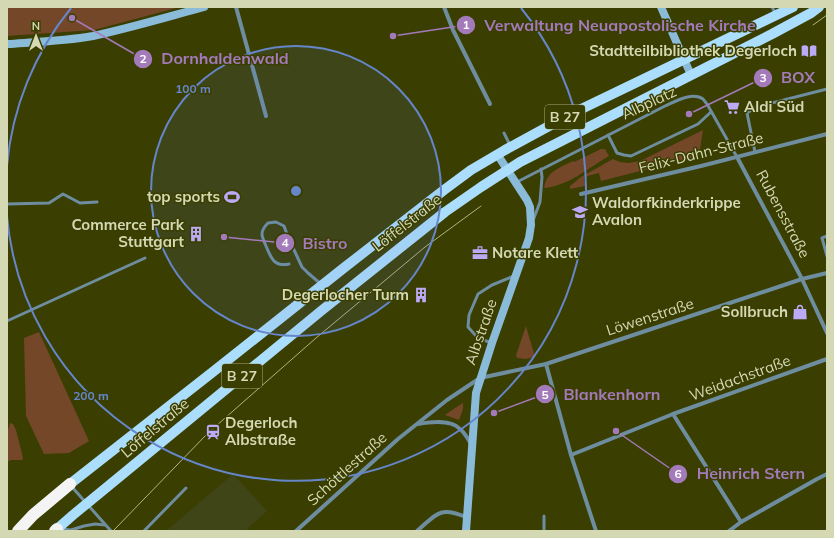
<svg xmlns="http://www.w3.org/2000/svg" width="834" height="538" font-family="Mulish,sans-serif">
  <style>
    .built { fill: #404518 }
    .green { fill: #734728 }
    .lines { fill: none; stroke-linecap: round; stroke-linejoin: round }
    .lane { stroke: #6e8d9f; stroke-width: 3 }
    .street { stroke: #6e8d9f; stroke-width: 4 }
    .secondary { stroke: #8abcd9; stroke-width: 8 }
    .primary { stroke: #abdefc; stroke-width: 10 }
    .highway { stroke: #f4f4f4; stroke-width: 12 }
    .tram { stroke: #afb388; stroke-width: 1 }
    .ring { fill: none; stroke: #6686ca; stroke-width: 2 }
    .labels { text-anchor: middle; stroke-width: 3; stroke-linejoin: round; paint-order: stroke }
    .shield { fill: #3a3e00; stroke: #a6aa7e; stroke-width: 1 }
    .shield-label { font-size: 14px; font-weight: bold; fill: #d4d9b4 }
    .poi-label { font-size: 15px; font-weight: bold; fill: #d4d9b4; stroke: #3a3e00; text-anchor: end }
    .street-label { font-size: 15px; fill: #d4d9b4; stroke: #3a3e00 }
    .centre { fill: #6686ca; stroke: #3a3e00; stroke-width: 2 }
    .ring-label { font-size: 12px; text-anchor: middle; font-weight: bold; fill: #6686ca; stroke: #3a3e00; stroke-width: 3; stroke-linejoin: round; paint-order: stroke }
    .leader { fill: none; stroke: #a37aba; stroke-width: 1.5 }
    .callout-dot { fill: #a37aba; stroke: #3a3e00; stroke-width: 1.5 }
    .mark-label { font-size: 12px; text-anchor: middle; font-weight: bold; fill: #fff }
    .callout-label { font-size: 16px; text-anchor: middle; font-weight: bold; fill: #a37aba; stroke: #3a3e00; stroke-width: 3; stroke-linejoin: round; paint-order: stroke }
  </style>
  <rect width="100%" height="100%" fill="#3a3e00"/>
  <!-- built -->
  <polygon class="built" points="233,474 267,511 247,529 248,531 166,531"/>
  <!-- green -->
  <g class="green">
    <polygon points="7,7 180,7 94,30 7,36"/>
    <polygon points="703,130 699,156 601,181 599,173 584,177 585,186 570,189 570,186 581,177 613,159 620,162 628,163 640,161"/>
    <path d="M 601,149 L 605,149 L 609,156 C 588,168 569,186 544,188 C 547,171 559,168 573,161 L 574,162 Z"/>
    <polygon points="526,326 535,357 526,359 517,358 516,355"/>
    <polygon points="39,332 89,441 69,453 44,454 26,416 24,338"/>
    <polygon points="463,403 463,409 459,420 445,415 455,408"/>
    <polygon points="10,423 13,424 16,430 23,458 22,460 11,460 7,462 7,433"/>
  </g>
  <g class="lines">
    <!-- lane -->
    <g class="lane">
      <polyline points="772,7 776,14"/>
      <polyline points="504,133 510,145"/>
      <polyline points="608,135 617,153 624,155 631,156 698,124 711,112"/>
      <polyline points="755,152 747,113 756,107 827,89"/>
      <path d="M 517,182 L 665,106 C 674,102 693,91 703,99 C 704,100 705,102 707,104 L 737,157"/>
      <polyline points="7,204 49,203 63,194 80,203 97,202"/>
      <polyline points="534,218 540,202 542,177 541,169"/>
      <polyline points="827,236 822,238 827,256"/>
      <path d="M 289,264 C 274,267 271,258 266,246 C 265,243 262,238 262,234 C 262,229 265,226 268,223 L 276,222 L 284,226 L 288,237 L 302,267 L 308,273 L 322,285 L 333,299"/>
      <polyline points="7,321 145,258"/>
      <polyline points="492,343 478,338 468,327 469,315 478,294 492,285 514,276"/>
      <polyline points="72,487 111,531"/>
      <polyline points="61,529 71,530 84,526 95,524 105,525"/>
      <polyline points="144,531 186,488"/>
      <polyline points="544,531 544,516"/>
    </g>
    <!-- street -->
    <g class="street">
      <polyline points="236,7 266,116"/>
      <polyline points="444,7 453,30 490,104"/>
      <polyline points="737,157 802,279 827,333"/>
      <polyline points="581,194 701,166 827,134"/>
      <polyline points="546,364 571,455 596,531"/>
      <polyline points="673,414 741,522"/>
      <path d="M 418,424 C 430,422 451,419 460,429 C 465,433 468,439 471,444"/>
      <polyline points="571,455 673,414 827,359"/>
      <polyline points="296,531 398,439 447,400 480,378 546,364 802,279 827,273"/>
      <path d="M 417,531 C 437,514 439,506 466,517"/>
      <polyline points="729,531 741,522 817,479 827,474"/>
    </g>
    <!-- secondary -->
    <g class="secondary">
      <polyline points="661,7 691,75"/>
      <path d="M 7,44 C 36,42 65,41 93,36 C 130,28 167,17 204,7"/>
      <polyline points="466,531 476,393 492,343 529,238 531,225 530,207 527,200 497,154"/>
    </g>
    <!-- primary -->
    <g class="primary">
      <polyline points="70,484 214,371 345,267 444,190 471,170 505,150 573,113 793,7"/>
      <polyline points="57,529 73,515 321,311 445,212 481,187 520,162 772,34 811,13 819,7"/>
    </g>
    <!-- highway -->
    <g class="highway">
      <polyline points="18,531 33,515 70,484"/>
      <polyline points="55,531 57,529"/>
    </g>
    <!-- tram -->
    <g class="tram">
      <polyline points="813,25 827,15"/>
      <polyline points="113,531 208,433 316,338 425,247 481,206"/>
    </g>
  </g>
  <!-- distance rings -->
  <circle cx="296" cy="191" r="145" fill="#6686ca" fill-opacity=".12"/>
  <g class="ring">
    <circle cx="296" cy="191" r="145"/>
    <path d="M7 166A290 290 0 0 1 71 8M521 8A290 290 0 1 1 7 216"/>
  </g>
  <!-- icons -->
  <defs>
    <symbol id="library-bare" viewBox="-9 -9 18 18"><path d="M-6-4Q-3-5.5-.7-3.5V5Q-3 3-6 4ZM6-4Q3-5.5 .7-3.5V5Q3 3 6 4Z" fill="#bbaaf6" stroke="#3a3e00" stroke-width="2.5" paint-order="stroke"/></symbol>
    <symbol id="supermarket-bare" viewBox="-9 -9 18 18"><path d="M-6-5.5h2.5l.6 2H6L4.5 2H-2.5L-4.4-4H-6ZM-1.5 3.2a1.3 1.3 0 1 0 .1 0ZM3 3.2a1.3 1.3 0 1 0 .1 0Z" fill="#bbaaf6" stroke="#3a3e00" stroke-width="2.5" paint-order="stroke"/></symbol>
    <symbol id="stadium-bare" viewBox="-9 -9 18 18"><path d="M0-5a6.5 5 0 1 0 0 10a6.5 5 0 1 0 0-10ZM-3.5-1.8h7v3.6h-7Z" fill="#bbaaf6" stroke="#3a3e00" stroke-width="2.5" paint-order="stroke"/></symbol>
    <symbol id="school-bare" viewBox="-9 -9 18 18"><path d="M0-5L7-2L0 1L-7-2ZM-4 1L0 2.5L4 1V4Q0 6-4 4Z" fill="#bbaaf6" stroke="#3a3e00" stroke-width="2.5" paint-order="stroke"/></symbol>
    <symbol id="building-bare" viewBox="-9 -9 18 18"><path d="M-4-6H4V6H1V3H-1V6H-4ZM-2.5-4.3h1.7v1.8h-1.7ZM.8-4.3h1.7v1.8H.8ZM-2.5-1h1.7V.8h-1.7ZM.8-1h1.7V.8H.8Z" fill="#bbaaf6" stroke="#3a3e00" stroke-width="2.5" paint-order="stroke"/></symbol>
    <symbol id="office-bare" viewBox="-9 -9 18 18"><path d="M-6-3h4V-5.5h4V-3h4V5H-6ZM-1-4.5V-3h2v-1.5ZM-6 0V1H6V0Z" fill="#bbaaf6" stroke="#3a3e00" stroke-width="2.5" paint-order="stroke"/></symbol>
    <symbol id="shop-bare" viewBox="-9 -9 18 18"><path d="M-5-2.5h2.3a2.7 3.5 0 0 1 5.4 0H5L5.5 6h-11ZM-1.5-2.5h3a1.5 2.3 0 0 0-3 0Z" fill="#bbaaf6" stroke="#3a3e00" stroke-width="2.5" paint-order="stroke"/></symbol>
    <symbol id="station-bare" viewBox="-9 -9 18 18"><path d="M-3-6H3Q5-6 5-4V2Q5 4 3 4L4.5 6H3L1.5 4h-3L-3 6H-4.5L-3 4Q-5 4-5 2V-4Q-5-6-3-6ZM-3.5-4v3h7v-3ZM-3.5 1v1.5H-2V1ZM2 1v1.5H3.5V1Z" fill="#bbaaf6" stroke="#3a3e00" stroke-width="2.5" paint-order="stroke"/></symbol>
  </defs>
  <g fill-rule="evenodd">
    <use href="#library-bare" x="798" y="40" width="22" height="22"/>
    <use href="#supermarket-bare" x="721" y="96" width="22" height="22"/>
    <use href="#stadium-bare" x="221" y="186" width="22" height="22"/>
    <use href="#school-bare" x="569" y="201" width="22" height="22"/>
    <use href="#building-bare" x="185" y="223" width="22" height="22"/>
    <use href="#office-bare" x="469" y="242" width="22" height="22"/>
    <use href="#building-bare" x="410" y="284" width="22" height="22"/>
    <use href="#shop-bare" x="789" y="301" width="22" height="22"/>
    <use href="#station-bare" x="202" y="421" width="22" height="22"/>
  </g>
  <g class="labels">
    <!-- shield labels -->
    <g class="shield">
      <rect x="545" y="105" width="40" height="24" rx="3"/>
      <rect x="222" y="364" width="40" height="24" rx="3"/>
    </g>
    <g class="shield-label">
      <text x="565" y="122">B 27</text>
      <text x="242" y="381">B 27</text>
    </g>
    <!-- poi labels -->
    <g class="poi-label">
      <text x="797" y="56">Stadtteilbibliothek Degerloch</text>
      <text x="744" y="112" text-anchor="start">Aldi Süd</text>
      <text x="220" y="202">top sports</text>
      <text x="592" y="208" text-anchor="start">Waldorfkinderkrippe<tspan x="592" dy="17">Avalon</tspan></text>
      <text x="184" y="230">Commerce Park<tspan x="184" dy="17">Stuttgart</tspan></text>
      <text x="492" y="258" text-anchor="start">Notare Klett</text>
      <text x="409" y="300">Degerlocher Turm</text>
      <text x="788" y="317">Sollbruch</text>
      <text x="225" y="428" text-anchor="start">Degerloch<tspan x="225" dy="17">Albstraße</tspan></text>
    </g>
    <!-- street labels -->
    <g class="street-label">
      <text transform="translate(649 103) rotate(-25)" y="5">Albplatz</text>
      <text transform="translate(701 153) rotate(-14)" y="5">Felix-Dahn-Straße</text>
      <text transform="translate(783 214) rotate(62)" y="5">Rubensstraße</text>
      <text transform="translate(407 223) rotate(-38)" y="5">Löffelstraße</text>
      <text transform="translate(650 317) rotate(-18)" y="5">Löwenstraße</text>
      <text transform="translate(481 332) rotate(-71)" y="5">Albstraße</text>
      <text transform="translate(740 378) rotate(-20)" y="5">Weidachstraße</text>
      <text transform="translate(155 428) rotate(-40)" y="5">Löffelstraße</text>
      <text transform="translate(347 469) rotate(-42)" y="5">Schöttlestraße</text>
    </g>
  </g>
  <circle cx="296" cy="191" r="6" class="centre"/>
  <g class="ring-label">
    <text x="193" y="93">100 m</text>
    <text x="91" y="400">200 m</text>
  </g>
  <!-- callouts -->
  <path class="leader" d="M393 36L466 25M72 18L143 59M689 114L763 78M224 237L285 243M494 413L545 394M616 431L678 474"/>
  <g class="callout-dot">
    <circle cx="393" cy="36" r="4"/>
    <circle cx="72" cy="18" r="4"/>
    <circle cx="689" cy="114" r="4"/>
    <circle cx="224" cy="237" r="4"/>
    <circle cx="494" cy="413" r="4"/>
    <circle cx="616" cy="431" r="4"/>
    <circle cx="466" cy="25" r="10"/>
    <circle cx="143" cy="59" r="10"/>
    <circle cx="763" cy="78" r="10"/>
    <circle cx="285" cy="243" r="10"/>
    <circle cx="545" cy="394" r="10"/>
    <circle cx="678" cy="474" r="10"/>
  </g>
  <g class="mark-label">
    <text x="466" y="29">1</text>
    <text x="143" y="63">2</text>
    <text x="763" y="82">3</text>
    <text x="285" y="247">4</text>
    <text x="545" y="399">5</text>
    <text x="678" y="478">6</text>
  </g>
  <g class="callout-label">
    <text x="620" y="31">Verwaltung Neuapostolische Kirche</text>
    <text x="225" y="64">Dornhaldenwald</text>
    <text x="798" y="83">BOX</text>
    <text x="325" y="249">Bistro</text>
    <text x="612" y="400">Blankenhorn</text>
    <text x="751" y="479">Heinrich Stern</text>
  </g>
  <!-- border -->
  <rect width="834" height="538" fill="none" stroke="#d4d9b4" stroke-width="16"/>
  <!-- north arrow -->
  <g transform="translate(36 36)" stroke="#3a3e00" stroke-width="3" paint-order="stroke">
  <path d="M0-3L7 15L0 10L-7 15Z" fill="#d4d9b4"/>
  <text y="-6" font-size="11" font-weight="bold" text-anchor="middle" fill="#d4d9b4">N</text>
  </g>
</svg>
